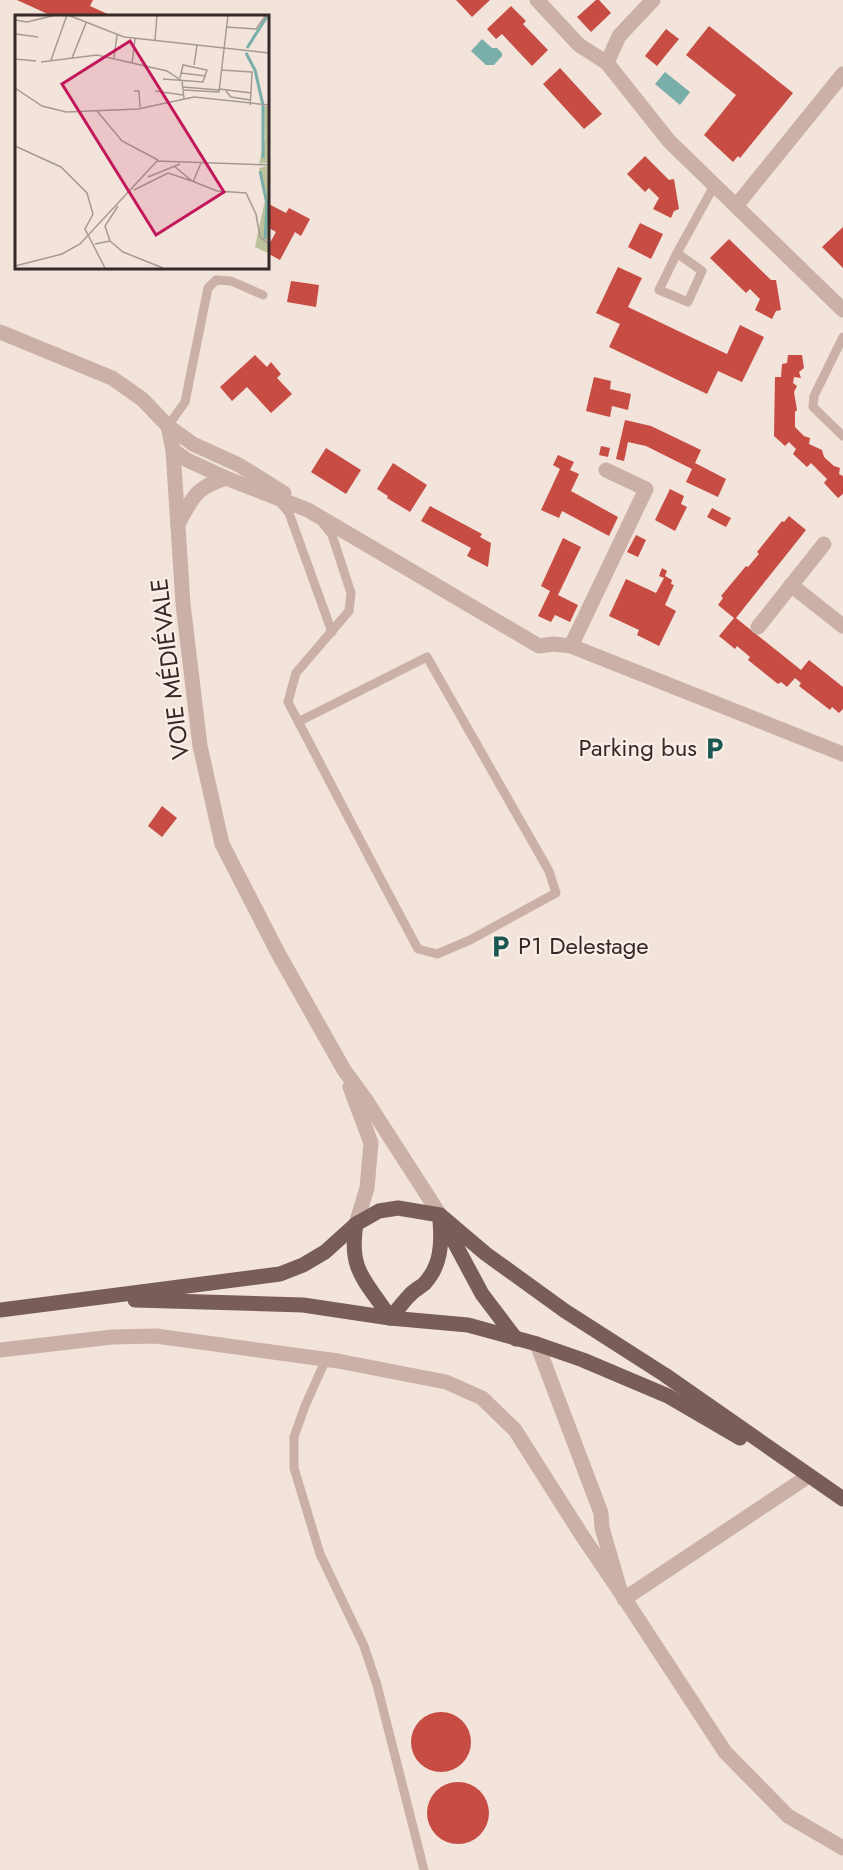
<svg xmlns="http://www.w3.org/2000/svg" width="843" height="1870" font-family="Jost,sans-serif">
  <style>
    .water { fill: #79afa8 }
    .building { fill: #c74c43 }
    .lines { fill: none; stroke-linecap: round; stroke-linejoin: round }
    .service { stroke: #cab0a6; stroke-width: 9 }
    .minor { stroke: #cab0a6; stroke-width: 15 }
    .tertiary { stroke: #cab0a6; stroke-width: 15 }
    .primary { stroke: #795d58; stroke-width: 15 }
    .labels { text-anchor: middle; stroke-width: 4.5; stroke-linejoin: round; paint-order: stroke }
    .street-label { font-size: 24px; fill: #362927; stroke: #faeee7 }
    .poi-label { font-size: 24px; fill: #362927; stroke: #faeee7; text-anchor: end }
    .inset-river { fill: none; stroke: #79afa8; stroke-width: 3 }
    .inset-road { fill: none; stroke: #a79993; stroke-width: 1.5 }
    .view { fill: #c2185b; fill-opacity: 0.15; stroke: #c2185b; stroke-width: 3 }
    .inset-edge { fill: none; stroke: #362927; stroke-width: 3 }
  </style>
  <rect width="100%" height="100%" fill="#f2e3db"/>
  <!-- water -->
  <g class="water">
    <polygon points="482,39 492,48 497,48 502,53 502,56 494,65 486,65 471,51"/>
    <polygon points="665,72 690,92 680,105 655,84"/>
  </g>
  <!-- building -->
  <g class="building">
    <polygon points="17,0 93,0 90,6 112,16 52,16"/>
    <polygon points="456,0 490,0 472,17"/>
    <polygon points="596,0 599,0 611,13 591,32 577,17"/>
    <polygon points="511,6 526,21 523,24 548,50 532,66 502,34 496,39 487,29"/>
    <polygon points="709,26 793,93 740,158 738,156 733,162 704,135 736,95 686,55"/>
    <polygon points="666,29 679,39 657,66 645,56"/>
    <polygon points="560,68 602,114 584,129 543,84"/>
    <polygon points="645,156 669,180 674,179 679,209 674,211 671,218 653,209 659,198 649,188 645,192 627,174"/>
    <polygon points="267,203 286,213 289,208 310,219 301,236 295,232 280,260 267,253 267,248 276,232 267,227"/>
    <polygon points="640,223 663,234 651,259 628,247"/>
    <polygon points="843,227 843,268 822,247"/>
    <polygon points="729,239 771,280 776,280 781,310 776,311 772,319 755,310 760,299 750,289 746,293 710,258"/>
    <polygon points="618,267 642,278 628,307 697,340 727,354 740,325 764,337 742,382 718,371 707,394 609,347 620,324 596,313"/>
    <polygon points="291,281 319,285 316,307 287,302"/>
    <polygon points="255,355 267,367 271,362 281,374 277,378 292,394 271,413 247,387 232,401 220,387"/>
    <polygon points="788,355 802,355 804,368 799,372 801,378 794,377 793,383 797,386 794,392 797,410 795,412 795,427 804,436 810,438 809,444 822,450 824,457 834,466 840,468 839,474 843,476 843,494 838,498 824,483 827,479 811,463 807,467 793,454 796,449 789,442 785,446 774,436 775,377 781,377 782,364 787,363"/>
    <polygon points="594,377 611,381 610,389 631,394 628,410 612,406 610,417 586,411"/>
    <polygon points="625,420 651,426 701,450 695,463 726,479 718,497 686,482 692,469 646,446 628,442 624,461 616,459"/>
    <polygon points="601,446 610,448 608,457 599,455"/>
    <polygon points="326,448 361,470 346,494 311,472"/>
    <polygon points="558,455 574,462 570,470 579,474 571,491 618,517 609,536 562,511 559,518 541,510 560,469 553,465"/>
    <polygon points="393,463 427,485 410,512 387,498 388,496 377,489"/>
    <polygon points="670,489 684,496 681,504 687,507 675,531 655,520"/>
    <polygon points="430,506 482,534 480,537 491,543 488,567 467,556 471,548 421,521"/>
    <polygon points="712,508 731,518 726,527 707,517"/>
    <polygon points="789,516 806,530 736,618 801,670 809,660 843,687 843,709 839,713 832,707 830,710 799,686 801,683 795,678 787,687 781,682 778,684 748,660 750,657 737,646 735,649 719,636 734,618 718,605 723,598 721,596 746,566 748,567 759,554 757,552 782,521 784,522"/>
    <polygon points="636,535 646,540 638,557 627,552"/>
    <polygon points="563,538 581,547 558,595 578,605 570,622 555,615 551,622 538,616 550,591 541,586"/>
    <polygon points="662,568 667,571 665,576 672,580 671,584 674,585 665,605 676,611 659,646 637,635 639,630 609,616 626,579 656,593 664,578 659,576"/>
    <polygon points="162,806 177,818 162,837 148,826"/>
    <circle cx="441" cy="1742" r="30"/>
    <circle cx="458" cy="1813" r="31"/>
  </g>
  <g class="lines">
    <!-- service -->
    <g class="service">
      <polyline points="677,253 702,271 688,302 659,290 677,253 714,186"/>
      <polyline points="843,337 814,396 813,407 843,436"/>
      <polyline points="168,426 185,402 208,288 216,280 231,281 263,295"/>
      <polyline points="278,500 289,513 332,632"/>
      <path d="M 298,722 L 427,657 L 549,871 L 556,893 L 470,940 L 437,954 L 418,949 C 374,867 331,785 288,702 L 296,673 L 349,611 L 351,593 L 332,535 L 322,522"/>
      <polyline points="326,1359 305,1406 294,1437 294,1468 320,1554 364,1646 377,1685 424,1870"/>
    </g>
    <!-- minor -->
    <g class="minor">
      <polyline points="537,0 579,45 607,63 669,141 843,310"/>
      <polyline points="607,63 619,36 653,0"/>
      <polyline points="736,206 843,74"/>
      <polyline points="791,585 843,626"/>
      <polyline points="758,627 824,544"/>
      <polyline points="571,646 646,489 606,470"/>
      <polyline points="0,1350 112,1337 156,1336 338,1361 446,1382 482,1398 515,1430 581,1534 621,1593 602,1528 601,1513 537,1344"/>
      <polyline points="621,1593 725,1752 788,1816 843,1848"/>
      <polyline points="624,1599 807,1477"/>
    </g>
    <!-- tertiary -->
    <g class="tertiary">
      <polyline points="0,332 112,378 142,399 168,426 193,444 239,465 284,493"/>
      <polyline points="168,426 173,450 183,604 200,746 222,844 278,953 344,1070 366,1100 440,1215"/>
      <polyline points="173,450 187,460 226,478"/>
      <path d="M 178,524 C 193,497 195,488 226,478 L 308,510 L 539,646 L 554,644 L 571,646 L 843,754"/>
      <polyline points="350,1087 371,1143 367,1188 356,1224"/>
    </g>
    <!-- primary -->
    <g class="primary">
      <polyline points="444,1223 482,1294 516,1339"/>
      <path d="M 356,1224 C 348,1272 367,1281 390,1318"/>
      <polyline points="135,1300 303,1305 390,1318 468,1325 537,1344 583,1360 668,1396 740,1438"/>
      <polyline points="0,1310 280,1274 303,1265 325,1252 356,1224 379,1211 398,1208 440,1215 486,1254 565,1311 665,1375 843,1499"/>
      <path d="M 390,1318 C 397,1311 402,1303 409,1296 C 413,1291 419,1288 424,1284 C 441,1266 442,1244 440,1221"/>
    </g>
  </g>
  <!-- icons -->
  <defs>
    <symbol id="parking-bare" viewBox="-9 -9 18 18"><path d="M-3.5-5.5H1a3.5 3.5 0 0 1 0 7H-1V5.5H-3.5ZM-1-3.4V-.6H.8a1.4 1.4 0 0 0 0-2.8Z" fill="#1c5852" stroke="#faeee7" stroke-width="2.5" paint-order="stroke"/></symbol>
  </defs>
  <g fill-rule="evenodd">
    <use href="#parking-bare" x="698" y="732" width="33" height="33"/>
    <use href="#parking-bare" x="484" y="930" width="33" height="33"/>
  </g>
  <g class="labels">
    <!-- street labels -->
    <g class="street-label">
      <text transform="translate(170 669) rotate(-97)" y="8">VOIE MÉDIÉVALE</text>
    </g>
    <!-- poi labels -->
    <g class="poi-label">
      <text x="697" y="756">Parking bus</text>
      <text x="518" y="954" text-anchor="start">P1 Delestage</text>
    </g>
  </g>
  <!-- overview -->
  <g transform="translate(15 15)">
    <rect width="254" height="254" fill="#f2e3db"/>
    <path d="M 249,91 L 253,91 L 253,148 L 244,149 L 250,124 ZM 253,151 L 253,238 L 240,232 L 250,185 L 244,153 Z" fill="#bbc19a"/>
    <path class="inset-river" d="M 232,33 L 253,0M 231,38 L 240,55 L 248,90 L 248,143M 245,156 L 252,189 L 250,224"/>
    <path class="inset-road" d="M 53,0 L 109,22 L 254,38M 0,5 L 12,7 L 41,0M 211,12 L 241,14 L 251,0M 1,19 L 23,22M 140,25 L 142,0M 57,43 L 71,8M 99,43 L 102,20M 0,44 L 21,46M 36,45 L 52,0M 26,47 L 82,40 L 152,56 L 167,66 L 169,84M 117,48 L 120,24M 179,50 L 182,30M 206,55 L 237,57 L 236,78M 166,58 L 191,61M 148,64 L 188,67 L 192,55 L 168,50 L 165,63M 168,72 L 204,75M 0,73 L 27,91 L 51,97 L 123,94 L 179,82 L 254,90M 204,74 L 236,78 L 235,90M 169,75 L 204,77 L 213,0M 119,76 L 124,76 L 125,92M 140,76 L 168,80M 211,76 L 216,82 L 236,85M 82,96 L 107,126 L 143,145M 0,131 L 46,152 L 72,178 L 78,199 L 70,214 L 90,253M 133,162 L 165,149M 177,166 L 202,176 L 231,178 L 241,199 L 245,222 L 254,229M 178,167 L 186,148M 119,175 L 153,158 L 177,166 L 159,151M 95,226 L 90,211 L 103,191M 80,229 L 95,226 L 108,237 L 148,253M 0,251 L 47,239 L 65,229 L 142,146 L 254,150"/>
    <path class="view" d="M 115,26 L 209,177 L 141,220 L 47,69 Z"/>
    <rect width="254" height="254" class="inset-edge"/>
  </g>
</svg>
